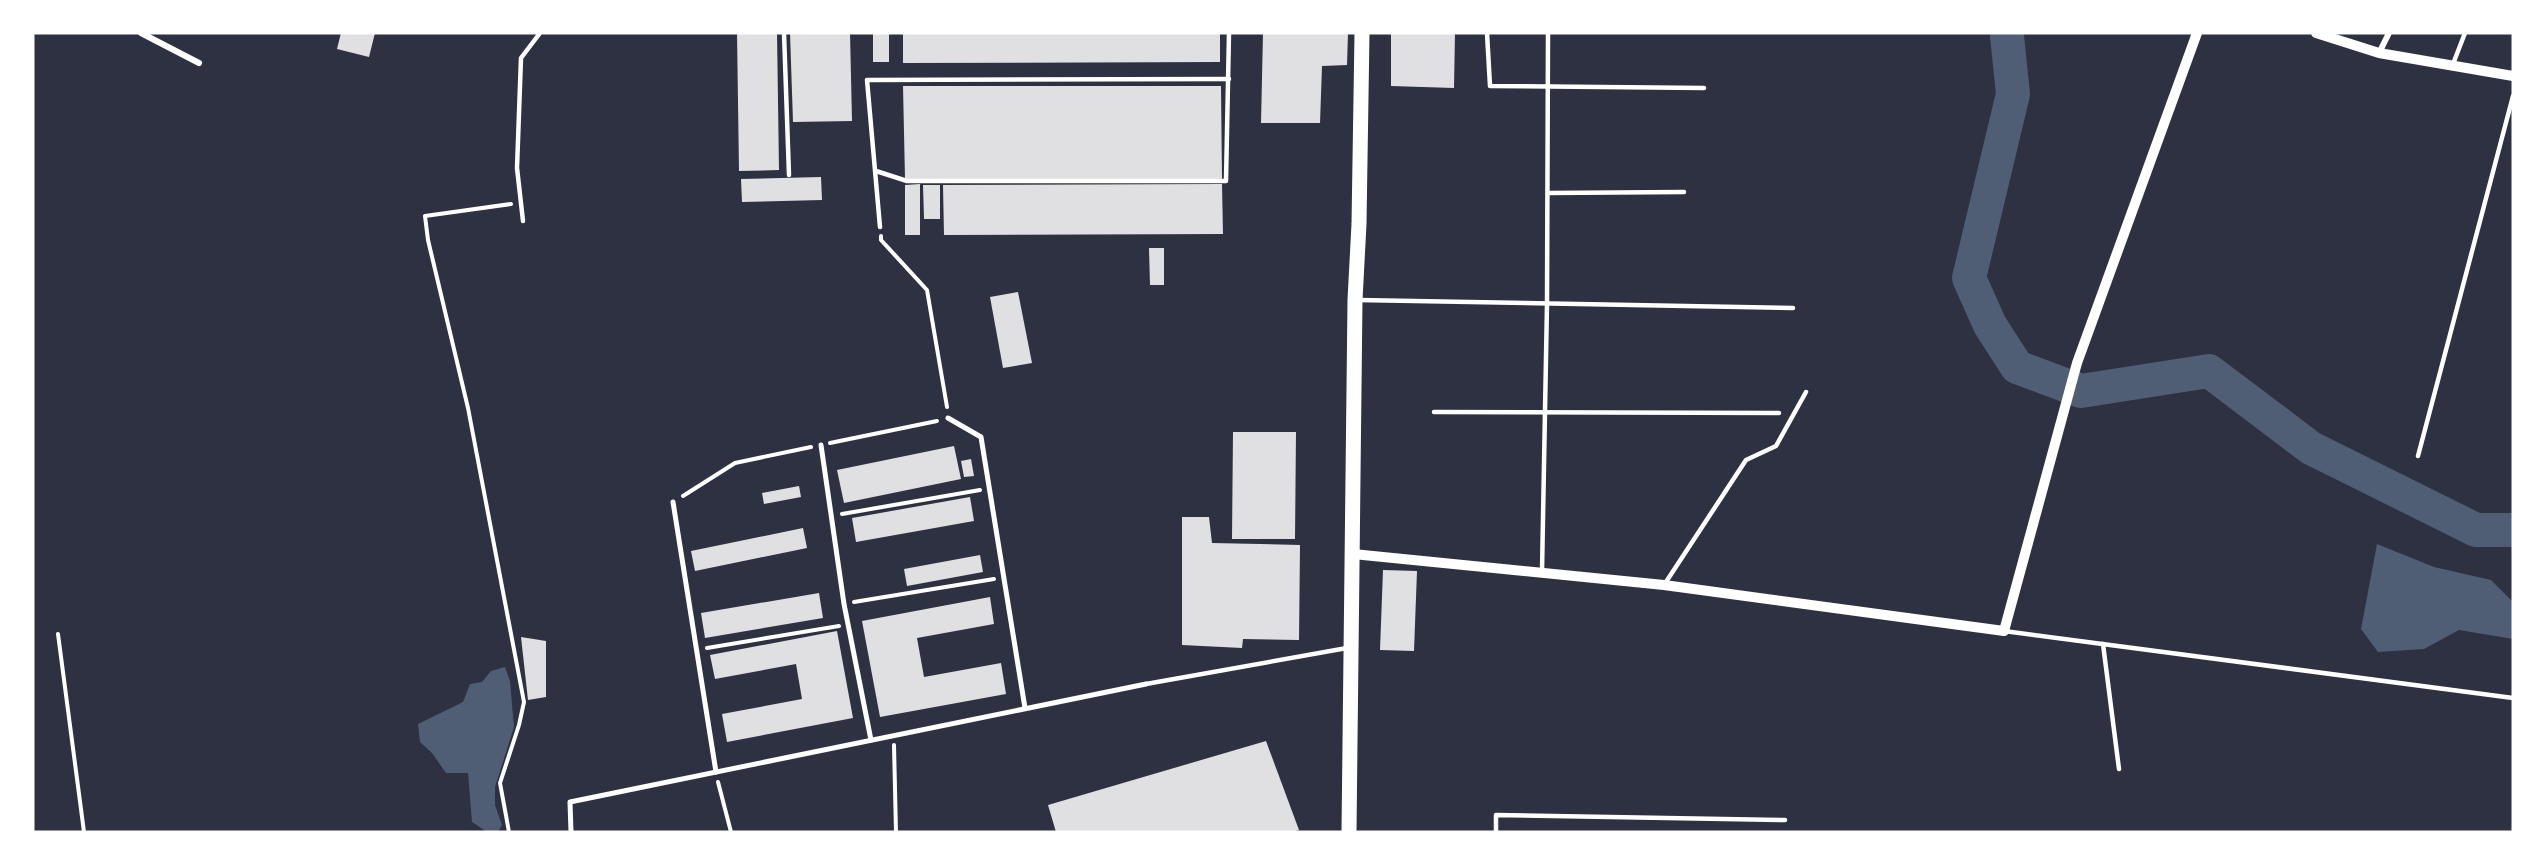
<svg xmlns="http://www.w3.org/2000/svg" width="2546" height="865" font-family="'Source Sans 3',sans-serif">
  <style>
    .water { fill: #4f5d75 }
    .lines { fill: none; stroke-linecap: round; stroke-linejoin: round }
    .river { stroke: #4f5d75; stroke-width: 34 }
    .building { fill: #e0e0e3 }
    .path { stroke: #fff; stroke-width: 4 }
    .service { stroke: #fff; stroke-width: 4.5 }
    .pedestrian { stroke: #fff; stroke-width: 5 }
    .minor { stroke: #fff; stroke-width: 6 }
    .tertiary { stroke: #fff; stroke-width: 10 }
    .primary { stroke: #fff; stroke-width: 15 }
  </style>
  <rect width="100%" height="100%" fill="#2d3142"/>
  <!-- water -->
  <g class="water">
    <polygon points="2377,544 2434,567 2491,580 2513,602 2513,639 2459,630 2424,649 2378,652 2361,629"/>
    <polygon points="505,667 510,681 514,727 495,787 495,805 502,825 498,832 487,832 472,822 468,773 446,773 432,753 420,742 418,724 463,702 470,684 482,682 491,671"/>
  </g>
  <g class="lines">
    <!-- river -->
    <polyline class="river" points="2007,36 2013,94 1969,278 1990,325 2017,367 2081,391 2209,371 2311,448 2476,530 2513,530"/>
  </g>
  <!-- building -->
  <g class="building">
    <polygon points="341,33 375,33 369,57 337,49"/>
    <polygon points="737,33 777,33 779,170 739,171"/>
    <polygon points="790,33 850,33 852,121 793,122"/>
    <rect x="873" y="33" width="16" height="29"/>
    <polygon points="903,33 1220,33 1220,62 903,63"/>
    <polygon points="1263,33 1348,33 1347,65 1322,66 1320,123 1261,123"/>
    <polygon points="1391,33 1455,33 1454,88 1391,86"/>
    <polygon points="903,86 1221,86 1222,179 905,179"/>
    <polygon points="821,177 822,200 742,202 741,179"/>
    <polygon points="920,184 920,235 905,235 905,185"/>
    <polygon points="1222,184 1223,234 944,235 943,185"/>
    <polygon points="923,185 940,185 940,219 924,219"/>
    <polygon points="1149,248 1164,248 1164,285 1150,285"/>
    <polygon points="1018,292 1032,363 1003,368 990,297"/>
    <polygon points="1233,432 1296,432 1295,539 1232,539"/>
    <polygon points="954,446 961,479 844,503 837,470"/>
    <polygon points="971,459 974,476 964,477 961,461"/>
    <polygon points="799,486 801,497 764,504 762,493"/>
    <polygon points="970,497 974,521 856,542 852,518"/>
    <polygon points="1182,517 1209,517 1212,543 1300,545 1299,640 1243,639 1242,648 1182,645"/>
    <polygon points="803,528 807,548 695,571 691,551"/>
    <polygon points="980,555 983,572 907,586 904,569"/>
    <polygon points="1383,570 1417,571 1414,651 1380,650"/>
    <polygon points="819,593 823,618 705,638 701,613"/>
    <polygon points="990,597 994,624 917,638 924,677 1001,663 1006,694 880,717 862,621"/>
    <polygon points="837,631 853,718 727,742 722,714 802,699 796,664 715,679 710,655"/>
    <polygon points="521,637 546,641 546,697 528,700"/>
    <polygon points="1266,741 1299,830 1292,832 1056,832 1048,805"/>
  </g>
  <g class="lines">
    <!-- path -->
    <g class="path">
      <polyline points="881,236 881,240 927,290 947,407"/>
      <polyline points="830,443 937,421"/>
      <polyline points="683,496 735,463 811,447"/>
      <polyline points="842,514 980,490"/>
      <polyline points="854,602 994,579"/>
      <polyline points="58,634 84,832"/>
      <polyline points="707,648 839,626"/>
      <polyline points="894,745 896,832"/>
      <polyline points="718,782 731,832"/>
      <polyline points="509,832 500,783 519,725 524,702 468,408 428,240 425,216 511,204"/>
    </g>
    <!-- service -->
    <g class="service">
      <polyline points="784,33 789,175"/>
      <polyline points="1487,33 1490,86 1704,88"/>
      <polyline points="2453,64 2465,33"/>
      <polyline points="876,171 907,181 1226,181 1229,33"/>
      <polyline points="1548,193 1684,192"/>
      <polyline points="523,221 517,168 521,58 540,33"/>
      <polyline points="880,227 867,80 1229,79"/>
      <polyline points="1358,300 1793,308"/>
      <polyline points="1434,412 1779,413"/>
      <polyline points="2418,456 2513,96"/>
      <polyline points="1542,572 1547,304 1548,33"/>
      <polyline points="1664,585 1746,460 1776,446 1806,392"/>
      <polyline points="2004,631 2513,698"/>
      <polyline points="2103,644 2119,769"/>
      <polyline points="1146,684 1347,648"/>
      <polyline points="1496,832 1496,815 1785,820"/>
    </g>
    <!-- pedestrian -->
    <g class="pedestrian">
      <polyline points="948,418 981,437 1025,708"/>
      <polyline points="821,445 844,604 871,740"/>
      <polyline points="673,502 716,772"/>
      <polyline points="571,832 570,802 1146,684"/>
    </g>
    <!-- minor -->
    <g class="minor">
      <polyline points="141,33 199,63"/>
      <polyline points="2379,53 2389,33"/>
    </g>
    <!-- tertiary -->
    <g class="tertiary">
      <polyline points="2316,33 2379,53 2513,76"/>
      <polyline points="1353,554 1664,585 2004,631 2077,363 2197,33"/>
    </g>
    <!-- primary -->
    <polyline class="primary" points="1349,832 1355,300 1359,224 1362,33"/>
  </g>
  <!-- border -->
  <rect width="2546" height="865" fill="none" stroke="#ffffff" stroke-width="69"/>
</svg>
